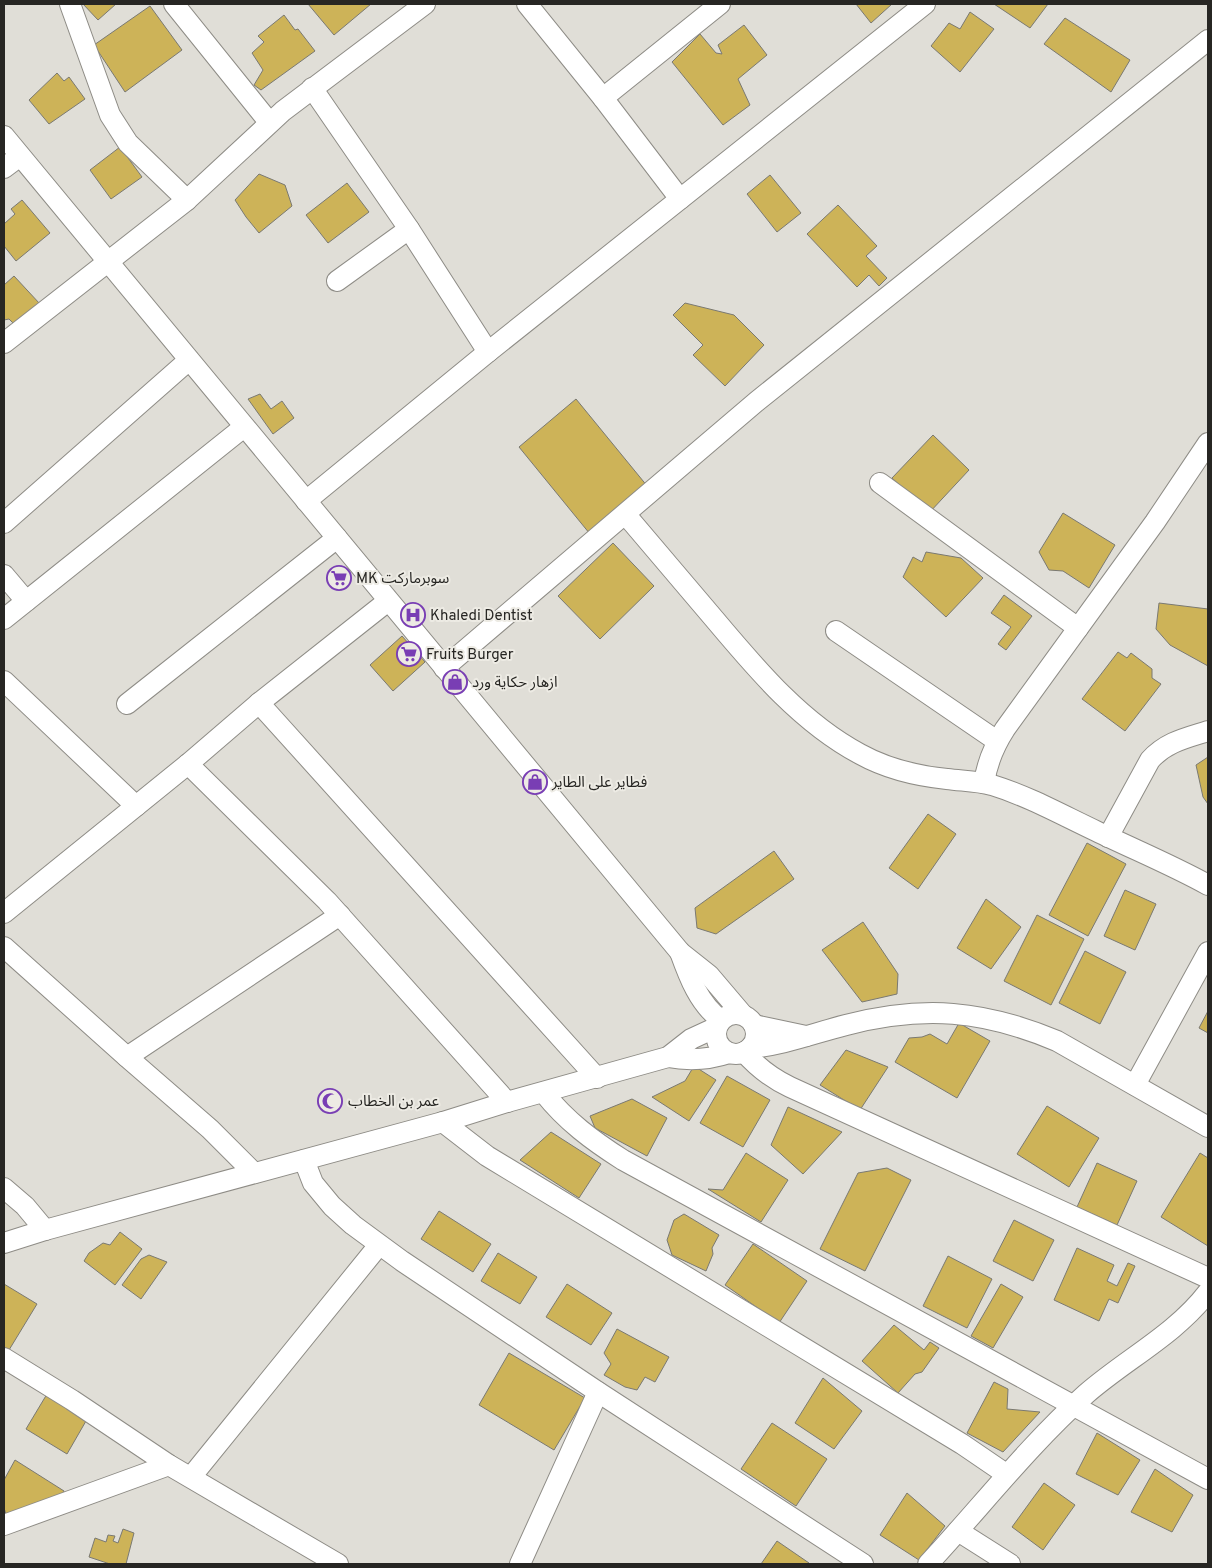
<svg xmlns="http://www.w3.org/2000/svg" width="1212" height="1568" font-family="Overpass,'Noto Sans Arabic',sans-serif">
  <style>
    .building { fill: #cdb358; stroke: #7a7972 }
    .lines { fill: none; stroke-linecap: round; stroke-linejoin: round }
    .minor-casing { stroke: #8e8c86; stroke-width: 22 }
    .minor { stroke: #fff; stroke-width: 20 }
    .labels { text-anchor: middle; stroke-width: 4; stroke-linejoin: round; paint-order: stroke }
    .poi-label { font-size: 15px; fill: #272623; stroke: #edebe4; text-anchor: start }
  </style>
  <rect width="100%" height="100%" fill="#e0ded7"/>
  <!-- building -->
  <g class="building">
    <polygon points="83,4 116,4 98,20"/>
    <polygon points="308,4 371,4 334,35"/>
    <polygon points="856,4 892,4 871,23"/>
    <polygon points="994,4 1048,4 1030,28"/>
    <polygon points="150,6 182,50 125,92 94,45"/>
    <polygon points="970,12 994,29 960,72 931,46 949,23 960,29"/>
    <polygon points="284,15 295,30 298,29 315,51 261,90 254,85 263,70 252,53 264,42 258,36"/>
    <polygon points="1065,18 1130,60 1111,92 1044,44"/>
    <polygon points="744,25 767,55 738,79 750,105 723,125 672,62 700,34 716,53 722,54 718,45"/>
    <polygon points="57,73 64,81 69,77 85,99 49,124 29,100"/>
    <polygon points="120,147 142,177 111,199 90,170"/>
    <polygon points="259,174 285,185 292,206 259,233 246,217 235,200"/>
    <polygon points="770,175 801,213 777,232 747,194"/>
    <polygon points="347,183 369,212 328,243 306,215"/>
    <polygon points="22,200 50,233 16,261 4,246 4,224 15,214 11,209"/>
    <polygon points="838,205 877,246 866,256 887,278 879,286 869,275 857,287 807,234"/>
    <polygon points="14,276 40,304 15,325 9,319 4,320 4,285"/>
    <polygon points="685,303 734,315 764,345 725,386 693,355 703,345 673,315"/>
    <polygon points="260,394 271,409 282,401 294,418 273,434 248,399"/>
    <polygon points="576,399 648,487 590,534 519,447"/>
    <polygon points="933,435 969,470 929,513 892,478"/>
    <polygon points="1063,513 1115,545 1089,588 1063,571 1049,570 1039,552"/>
    <polygon points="613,543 654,586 600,639 558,596"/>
    <polygon points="926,552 961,558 983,578 946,617 903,577 913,557 922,562"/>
    <polygon points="1004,595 1032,616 1006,650 998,644 1011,627 991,613"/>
    <polygon points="1159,603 1208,609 1208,666 1170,645 1156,629"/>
    <polygon points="402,636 425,662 393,691 370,665"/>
    <polygon points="1118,652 1127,658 1131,653 1152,669 1152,678 1161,684 1125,731 1082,699"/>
    <polygon points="1208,757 1208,804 1203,797 1196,765"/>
    <polygon points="928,814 956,834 918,889 889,868"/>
    <polygon points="1087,843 1126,864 1088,936 1049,915"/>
    <polygon points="774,851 794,879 716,934 697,928 695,908"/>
    <polygon points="1125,890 1156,904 1135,950 1104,936"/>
    <polygon points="986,899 1021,927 991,969 957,948"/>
    <polygon points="1037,915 1084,939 1051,1005 1004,981"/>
    <polygon points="863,922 898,974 897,994 862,1002 822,950"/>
    <polygon points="1085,951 1126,972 1100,1024 1059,1003"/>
    <polygon points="1208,1011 1208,1033 1199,1028"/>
    <polygon points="959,1023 990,1041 957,1098 895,1062 909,1038 922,1037 930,1034 947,1044"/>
    <polygon points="846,1050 888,1067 860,1110 820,1085"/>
    <polygon points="694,1066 716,1080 689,1121 652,1097 685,1081"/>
    <polygon points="727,1076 770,1100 743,1147 700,1123"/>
    <polygon points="632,1099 667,1118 647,1156 595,1128 590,1116"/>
    <polygon points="1047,1106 1099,1138 1069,1187 1017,1154"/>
    <polygon points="788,1107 842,1132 803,1174 771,1145"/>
    <polygon points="551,1132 601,1164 579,1198 520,1160"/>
    <polygon points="746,1153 788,1180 761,1222 708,1189 723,1190"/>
    <polygon points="1200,1153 1208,1158 1208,1246 1161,1217"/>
    <polygon points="1097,1163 1137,1181 1117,1225 1077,1207"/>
    <polygon points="887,1168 911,1180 865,1271 820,1249 858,1173"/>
    <polygon points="439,1211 491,1244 473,1272 421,1239"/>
    <polygon points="684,1214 719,1235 712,1248 713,1254 706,1271 672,1255 667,1240 674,1220"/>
    <polygon points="1014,1220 1054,1240 1033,1281 993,1261"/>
    <polygon points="120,1232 142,1249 115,1285 84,1261 89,1253 103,1243 110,1245"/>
    <polygon points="753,1244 807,1281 779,1323 725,1285"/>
    <polygon points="1077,1248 1114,1265 1107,1281 1117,1286 1128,1263 1135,1266 1118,1303 1109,1299 1099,1321 1054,1300"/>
    <polygon points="498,1253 537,1277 520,1304 481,1281"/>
    <polygon points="149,1255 167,1262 141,1299 122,1285 141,1259"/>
    <polygon points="948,1256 992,1279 967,1328 923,1306"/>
    <polygon points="4,1284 37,1304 9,1350 4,1347"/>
    <polygon points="567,1284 612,1313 591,1345 546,1317"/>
    <polygon points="1001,1284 1023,1297 993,1348 971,1336"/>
    <polygon points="894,1325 924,1350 930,1342 939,1348 922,1372 915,1374 898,1393 862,1361"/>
    <polygon points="617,1329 669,1357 655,1382 645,1377 637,1390 625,1387 604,1375 611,1364 604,1353"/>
    <polygon points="509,1353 585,1398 554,1450 479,1405"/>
    <polygon points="823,1378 862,1411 834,1449 795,1423"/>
    <polygon points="994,1382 1008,1389 1007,1409 1040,1412 1003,1452 967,1433"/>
    <polygon points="47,1394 86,1421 67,1454 26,1429"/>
    <polygon points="772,1423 827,1459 796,1506 741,1469"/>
    <polygon points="1097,1433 1140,1460 1118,1495 1076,1474"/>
    <polygon points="15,1460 64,1491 63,1498 7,1517 4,1508 4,1480"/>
    <polygon points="1155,1469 1193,1495 1172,1532 1131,1512"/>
    <polygon points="1044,1483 1075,1505 1043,1550 1012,1527"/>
    <polygon points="907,1493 945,1526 919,1560 880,1535"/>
    <polygon points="123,1529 134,1533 126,1564 110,1564 89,1557 95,1538 106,1542 108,1535 115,1536 113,1541 118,1543"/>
    <polygon points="777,1541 809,1563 807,1564 761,1564"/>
  </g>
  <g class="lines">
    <defs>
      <g id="minor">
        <polyline points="70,4 110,115 128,143 187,200"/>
        <polyline points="174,4 269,122"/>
        <polyline points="527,4 603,98 680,199"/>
        <polyline points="312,88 409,229 488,352"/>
        <polyline points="603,98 720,4"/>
        <polyline points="4,136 680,952 709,975 743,1015"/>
        <polyline points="4,168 20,156"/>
        <polyline points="337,281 409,229"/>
        <polyline points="4,343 187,200 283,111 425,4"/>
        <polyline points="880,483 1078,628"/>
        <polyline points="306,501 488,352 925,4"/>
        <path d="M 626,515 C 656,550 686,586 716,621 C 758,671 802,723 860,754 C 887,769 917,776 947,779 C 962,781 977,781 992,785 C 1028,796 1062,815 1096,831 C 1133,849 1172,865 1208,885"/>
        <polyline points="4,523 189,360"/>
        <polyline points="4,575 26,601"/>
        <polyline points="4,619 244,427"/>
        <polyline points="836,631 997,741"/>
        <polyline points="444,668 756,402 1208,40"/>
        <polyline points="4,681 136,806"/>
        <polyline points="259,703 597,1078"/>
        <polyline points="127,704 337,538"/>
        <polyline points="188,764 327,901 507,1102"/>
        <path d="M 984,783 C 987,763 994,746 1005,729 L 1155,522 L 1208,443"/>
        <path d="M 1108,837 L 1150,760 C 1166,742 1186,738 1208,731"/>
        <polyline points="4,913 188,764 259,703 388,601"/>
        <polyline points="4,947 127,1057 210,1129 254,1173"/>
        <path d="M 680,952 C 689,977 699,1004 721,1020"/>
        <circle cx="736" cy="1034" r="20"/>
        <polyline points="754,1025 806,1036"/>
        <path d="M 750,1048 C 784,1045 814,1033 846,1025 C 924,1005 983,1010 1057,1041 L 1208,1127"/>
        <path d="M 744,1052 C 757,1067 771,1078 790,1087 L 1208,1278"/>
        <polyline points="127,1057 340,915"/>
        <path d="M 668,1057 C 689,1061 708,1060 729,1053"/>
        <polyline points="1135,1085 1208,952"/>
        <path d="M 544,1093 C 566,1121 593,1141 623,1160 L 1208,1479"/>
        <polyline points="443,1122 487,1156 962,1444 1006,1474"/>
        <polyline points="304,1160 313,1183 332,1206 353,1225 402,1261 598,1392 863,1564"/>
        <polyline points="4,1188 25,1206 45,1230"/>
        <polyline points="4,1243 45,1230 443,1122 507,1102 668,1057 691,1039 717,1027"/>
        <polyline points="4,1358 72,1400 169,1465 338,1564"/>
        <polyline points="191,1477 379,1245"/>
        <polyline points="4,1525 169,1465"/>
        <polyline points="958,1531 1010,1564"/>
        <polyline points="520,1564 598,1392"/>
        <path d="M 928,1564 C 981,1507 1028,1446 1086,1394 C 1126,1359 1175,1335 1208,1292"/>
      </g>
    </defs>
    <!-- minor casing -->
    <use href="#minor" class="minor-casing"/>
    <!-- minor -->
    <use href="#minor" class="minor"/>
  </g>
  <!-- icons -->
  <defs>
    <symbol id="supermarket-ring" viewBox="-11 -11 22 22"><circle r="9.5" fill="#edebe4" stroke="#793eb4" stroke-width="1.5"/><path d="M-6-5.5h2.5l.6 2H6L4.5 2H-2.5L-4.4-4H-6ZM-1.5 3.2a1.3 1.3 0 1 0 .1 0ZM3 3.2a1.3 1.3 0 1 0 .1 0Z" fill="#793eb4"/></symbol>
    <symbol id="hospital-ring" viewBox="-11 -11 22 22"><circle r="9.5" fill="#edebe4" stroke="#793eb4" stroke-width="1.5"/><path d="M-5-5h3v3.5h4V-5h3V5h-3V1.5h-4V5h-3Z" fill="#793eb4"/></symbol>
    <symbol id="shop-ring" viewBox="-11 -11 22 22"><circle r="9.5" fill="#edebe4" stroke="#793eb4" stroke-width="1.5"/><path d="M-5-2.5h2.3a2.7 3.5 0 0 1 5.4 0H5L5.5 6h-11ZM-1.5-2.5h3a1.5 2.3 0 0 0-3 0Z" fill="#793eb4"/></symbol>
    <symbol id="mosque-ring" viewBox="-11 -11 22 22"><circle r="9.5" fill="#edebe4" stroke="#793eb4" stroke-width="1.5"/><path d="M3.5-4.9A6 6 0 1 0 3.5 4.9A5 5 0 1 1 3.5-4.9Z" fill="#793eb4"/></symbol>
  </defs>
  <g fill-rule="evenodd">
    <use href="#supermarket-ring" x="325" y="564" width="28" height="28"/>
    <use href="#hospital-ring" x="399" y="601" width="28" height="28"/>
    <use href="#supermarket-ring" x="395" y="640" width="28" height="28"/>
    <use href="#shop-ring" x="441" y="668" width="28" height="28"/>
    <use href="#shop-ring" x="521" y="768" width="28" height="28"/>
    <use href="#mosque-ring" x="316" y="1087" width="28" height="28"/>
  </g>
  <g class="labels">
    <!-- poi labels -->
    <g class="poi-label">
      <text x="356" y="583">MK سوبرماركت</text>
      <text x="430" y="620">Khaledi Dentist</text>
      <text x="426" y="659">Fruits Burger</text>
      <text x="472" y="687">ازهار حكاية ورد</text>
      <text x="552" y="787">فطاير على الطاير</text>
      <text x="348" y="1106">عمر بن الخطاب</text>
    </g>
  </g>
  <!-- border -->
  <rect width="1212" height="1568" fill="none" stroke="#272623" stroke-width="10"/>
</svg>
